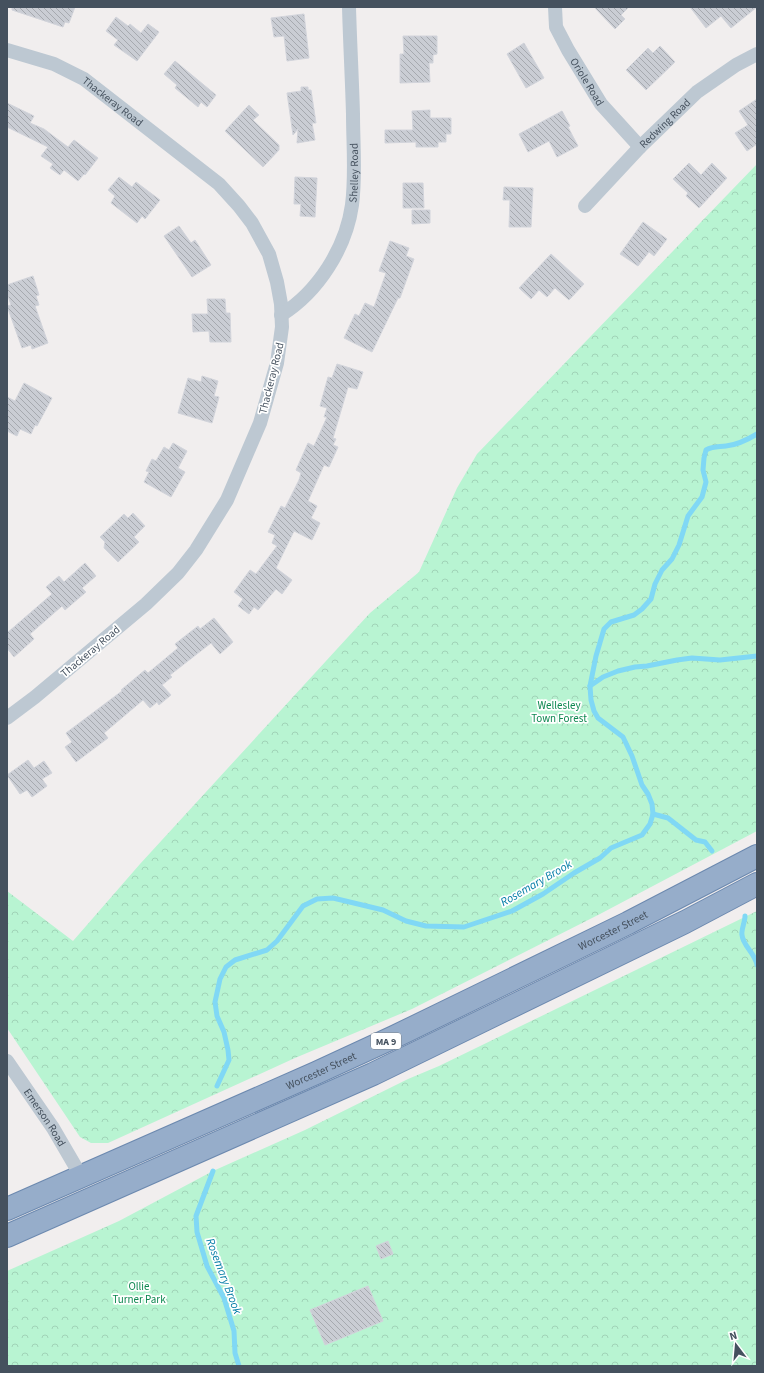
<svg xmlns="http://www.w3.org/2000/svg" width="764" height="1373" font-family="'Source Sans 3',sans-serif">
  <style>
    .park { fill: url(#park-crowns) }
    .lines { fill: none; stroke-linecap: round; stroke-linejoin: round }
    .stream { stroke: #80d8f5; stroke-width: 5 }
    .building { fill: url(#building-back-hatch); stroke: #d2d4db }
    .trunk-casing { stroke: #6c89af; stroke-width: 24 }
    .minor { stroke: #bdc8d2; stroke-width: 14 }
    .trunk { stroke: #96adca; stroke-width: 22 }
    .labels { text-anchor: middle; stroke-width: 3.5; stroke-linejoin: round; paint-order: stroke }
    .shield { fill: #fff; stroke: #7d858e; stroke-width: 1 }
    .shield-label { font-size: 10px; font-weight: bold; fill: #45515e }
    .street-label { font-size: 11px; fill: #45515e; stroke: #fff }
    .park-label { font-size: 11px; fill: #0d8850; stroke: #fff }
    .water-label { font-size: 12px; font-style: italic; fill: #027ca6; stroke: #fff }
  </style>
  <defs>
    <pattern id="park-crowns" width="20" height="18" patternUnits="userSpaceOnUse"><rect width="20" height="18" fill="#b8f4d2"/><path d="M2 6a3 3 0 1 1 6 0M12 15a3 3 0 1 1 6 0" fill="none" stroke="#a0d3b7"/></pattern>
    <pattern id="building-back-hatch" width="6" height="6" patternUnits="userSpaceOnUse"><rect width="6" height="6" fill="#cacdd4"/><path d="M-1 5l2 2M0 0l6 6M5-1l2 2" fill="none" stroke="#a6a9af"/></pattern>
  </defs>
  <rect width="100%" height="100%" fill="#f1eeee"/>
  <!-- park -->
  <g class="park">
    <polygon points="757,164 757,831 600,914 412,1009 295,1058 108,1143 91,1143 80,1137 7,1028 7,891 73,941 140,864 370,613 419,572 457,488 477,454"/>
    <polygon points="757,911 757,1366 7,1366 7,1271 119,1221 213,1171 305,1130 408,1079 439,1066"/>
  </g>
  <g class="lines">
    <!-- stream -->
    <g class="stream">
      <polyline points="590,686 603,677 618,671 635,667 647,666 677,660 692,658 720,660 757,656"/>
      <polyline points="653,814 668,818 696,840 705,842 712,851"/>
      <path d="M 745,916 C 745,922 741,930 742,935 C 743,946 755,953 757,965"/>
      <path d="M 217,1086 L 229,1060 L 228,1050 L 224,1032 L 217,1016 L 215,1002 L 220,979 L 226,967 L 235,960 L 267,950 L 277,941 L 303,906 L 317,899 L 333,898 L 383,910 L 406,921 L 426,926 L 464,927 L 512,911 L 543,894 L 574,873 L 600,858 L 611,848 L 642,835 L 650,824 L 653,814 L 652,804 L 648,794 L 642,785 L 632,756 L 623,737 L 598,718 L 594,711 L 591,700 L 590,686 L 596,656 L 604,629 L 611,622 L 634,615 L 642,609 L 651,599 L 655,584 L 662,570 L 672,559 L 679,545 L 688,516 L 702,497 L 706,482 L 703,470 L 704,458 L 706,450 C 713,446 718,447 726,446 C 737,445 747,440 757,434"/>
      <polyline points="213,1171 196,1216 197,1232 207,1266 224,1298 234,1331 235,1353 239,1366"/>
    </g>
  </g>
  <!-- building -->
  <g class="building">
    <polygon points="12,7 75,7 69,23 65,22 63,27 12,10"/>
    <polygon points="594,7 629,7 621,15 625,19 615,29"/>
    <polygon points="690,7 757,7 731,28 721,16 706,28"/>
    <polygon points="304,14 309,58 287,61 284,36 274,37 271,18"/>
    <polygon points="116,17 128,26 130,24 141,33 148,24 159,32 137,61 114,45 118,40 106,31"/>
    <polygon points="403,36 437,36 437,54 433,55 433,63 429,63 430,82 400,83 400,54 404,54"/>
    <polygon points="524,43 544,78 526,88 507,54"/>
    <polygon points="660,46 675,62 646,90 626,70 648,48 653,53"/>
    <polygon points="175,61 216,95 207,107 201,102 198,107 175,88 177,85 164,74"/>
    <polygon points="301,87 308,87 308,90 311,90 316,123 312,123 315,140 297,143 298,129 293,135 287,93 301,91"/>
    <polygon points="757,99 757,144 747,151 735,133 748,125 739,111"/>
    <polygon points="7,103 34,116 30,123 44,129 68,147 74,140 98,158 85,175 84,174 78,181 64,170 60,175 50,168 53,164 41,156 48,147 7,127"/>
    <polygon points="249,105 259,115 253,120 279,145 279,150 263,167 225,131"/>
    <polygon points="430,110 430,118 451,118 451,134 446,134 446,142 438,142 438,147 416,147 416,142 385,143 385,130 413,130 412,111"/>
    <polygon points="562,111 570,126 568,127 578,146 557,157 549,141 528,152 519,134"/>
    <polygon points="689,163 701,175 712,163 727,178 699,208 686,196 688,193 673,179"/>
    <polygon points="119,177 132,187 136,182 160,200 145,219 142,216 137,223 111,203 115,196 108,190"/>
    <polygon points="295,177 317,178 315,217 300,216 301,204 294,204"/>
    <polygon points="403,183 423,183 424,208 403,208"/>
    <polygon points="504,187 533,188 531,227 509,227 510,200 503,200"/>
    <polygon points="412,210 430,210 430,223 412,224"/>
    <polygon points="643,222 667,239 654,256 649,252 638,266 620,254"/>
    <polygon points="179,226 191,243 195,240 211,265 192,277 164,236"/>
    <polygon points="390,241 409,248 406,256 414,259 400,298 398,298 372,352 344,338 355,314 359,316 365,303 374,307 386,273 379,271"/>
    <polygon points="551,254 584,284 569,300 555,288 547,297 539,290 531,299 519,288"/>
    <polygon points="33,276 39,295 36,296 39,305 35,306 48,343 32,349 31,345 22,348 7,306 11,305 7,293 7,285"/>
    <polygon points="207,299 225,299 226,313 230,313 231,342 210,342 209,331 193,332 192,314 208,314"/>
    <polygon points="337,364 363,372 357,389 348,387 333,438 336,439 333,445 338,447 329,467 324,465 308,501 317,506 311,518 320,523 312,540 294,531 276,568 292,580 282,594 276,589 258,610 254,607 249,614 238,606 243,599 234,592 250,570 256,574 277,546 272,543 275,535 268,532 281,506 285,508 299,480 301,473 296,470 308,443 314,446 327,417 324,417 327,408 320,406 328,377 332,378"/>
    <polygon points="202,376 218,381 214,396 219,397 212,423 178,413 188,378 201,382"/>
    <polygon points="24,383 52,398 37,426 35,425 31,434 20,429 17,436 7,431 7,397 15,401"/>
    <polygon points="173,443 187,451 178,468 185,472 171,497 144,482 149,472 146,471 152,459 156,461 164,447 169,450"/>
    <polygon points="133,513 145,526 134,537 139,542 118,562 104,548 105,542 100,537 124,514 128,518"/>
    <polygon points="85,563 96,576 82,588 86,592 65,610 62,606 30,634 34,639 14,657 7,648 7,633 52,594 46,587 59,576 64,582"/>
    <polygon points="214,618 233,642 220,654 211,643 170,675 172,677 162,685 171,695 159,705 157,702 150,708 143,700 104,733 108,738 76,762 65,747 72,742 66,733 122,691 121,690 145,670 148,673 178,648 175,644 198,626 200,629"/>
    <polygon points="28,760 34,768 44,761 52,773 42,779 47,786 32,797 27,790 20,794 7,775"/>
    <polygon points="388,1241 393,1254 381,1259 376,1246"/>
    <polygon points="368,1286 383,1321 325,1345 310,1310"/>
  </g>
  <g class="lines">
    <defs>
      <g id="trunk">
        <path id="s6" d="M 7,1209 L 316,1073 L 394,1037 L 628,923 L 757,856"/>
        <polyline points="7,1236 373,1074 685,922 757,884"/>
      </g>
    </defs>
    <!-- trunk casing -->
    <use href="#trunk" class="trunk-casing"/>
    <!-- minor -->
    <g class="minor">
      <path id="s1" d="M 555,7 L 556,27 L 568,50 L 601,104 L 640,147"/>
      <path id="s2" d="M 7,50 L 54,64 L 84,79 L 219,184 L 239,206 L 252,223 L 269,254 L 277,282 L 281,304 L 282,327 L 277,363 L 260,423 L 227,500 L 196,550 L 178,573 L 146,604 L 35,697 L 7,718"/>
      <path id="s3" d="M 585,206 L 640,147 L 697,92 L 736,65 L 757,54"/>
      <path id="s4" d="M 281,315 C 318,292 346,248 352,205 C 356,175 353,144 353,114 C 352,78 350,43 349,7"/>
      <path id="s5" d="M 7,1061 L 53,1128 L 81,1176"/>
    </g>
    <!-- trunk -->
    <use href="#trunk" class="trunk"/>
  </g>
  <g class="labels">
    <!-- shield labels -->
    <rect class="shield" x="371" y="1033" width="30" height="16" rx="3"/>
    <g class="shield-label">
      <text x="386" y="1045">MA 9</text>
    </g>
    <!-- street labels -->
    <g class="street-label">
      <text dy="4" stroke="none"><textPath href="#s1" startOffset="83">Oriole Road</textPath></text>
      <text dy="4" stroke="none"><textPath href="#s2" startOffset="119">Thackeray Road</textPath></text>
      <text dy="4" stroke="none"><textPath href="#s3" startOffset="115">Redwing Road</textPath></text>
      <text dy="4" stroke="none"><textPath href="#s4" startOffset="167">Shelley Road</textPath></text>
      <text transform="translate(271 378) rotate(-76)" y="4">Thackeray Road</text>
      <text transform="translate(90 651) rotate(-40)" y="4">Thackeray Road</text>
      <text dy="4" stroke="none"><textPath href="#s6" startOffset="667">Worcester Street</textPath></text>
      <text dy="4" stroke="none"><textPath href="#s6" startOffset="343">Worcester Street</textPath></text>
      <text dy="4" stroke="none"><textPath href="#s5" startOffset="68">Emerson Road</textPath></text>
    </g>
    <!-- park labels -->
    <g class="park-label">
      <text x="559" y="709">Wellesley<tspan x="559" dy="13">Town Forest</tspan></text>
      <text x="139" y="1290">Ollie<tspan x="139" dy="13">Turner Park</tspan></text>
    </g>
    <!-- water labels -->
    <g class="water-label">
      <text transform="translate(536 883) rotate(-30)" y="4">Rosemary Brook</text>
      <text transform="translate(224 1276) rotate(69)" y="4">Rosemary Brook</text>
    </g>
  </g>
  <!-- border -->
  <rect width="764" height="1373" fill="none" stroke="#45515e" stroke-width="16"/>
  <!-- north arrow -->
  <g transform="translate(736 1345) rotate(344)" stroke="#ffffff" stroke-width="3" paint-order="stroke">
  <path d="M0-3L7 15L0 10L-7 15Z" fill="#45515e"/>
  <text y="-6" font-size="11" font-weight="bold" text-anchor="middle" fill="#45515e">N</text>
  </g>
</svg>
